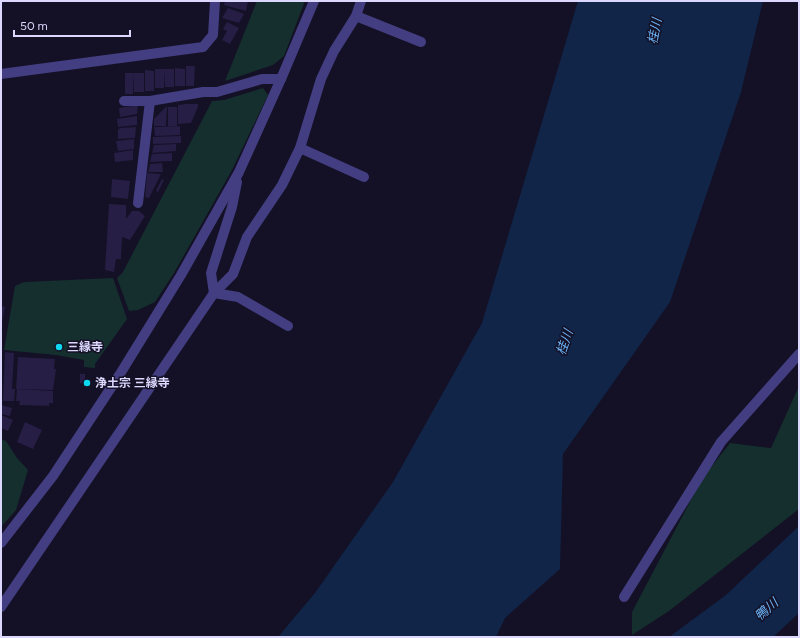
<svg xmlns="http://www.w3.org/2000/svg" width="800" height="638" font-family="Figtree,'Noto Sans JP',sans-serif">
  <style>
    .green { fill: #142f2e }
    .water { fill: #112548 }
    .building { fill: #261e45 }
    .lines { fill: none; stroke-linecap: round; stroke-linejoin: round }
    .minor { stroke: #423e81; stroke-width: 10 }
    .poi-dot { fill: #0ed7f1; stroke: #141025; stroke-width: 1.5 }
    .labels { text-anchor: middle; stroke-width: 3; stroke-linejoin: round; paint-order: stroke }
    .poi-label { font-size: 12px; font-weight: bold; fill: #dcd7fd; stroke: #141025; text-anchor: start }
    .water-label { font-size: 13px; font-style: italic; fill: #6bb4f7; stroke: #141025 }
  </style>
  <rect width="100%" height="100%" fill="#141025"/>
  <!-- green -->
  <g class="green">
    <polygon points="257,1 305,1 284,56 273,65 225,81"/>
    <polygon points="263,88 268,95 232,170 174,273 155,302 138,310 129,311 117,278 123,272 212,101 224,100"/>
    <polygon points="113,278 127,319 95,364 95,368 84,367 84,360 56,355 4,350 15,286 24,282"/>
    <polygon points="799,386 799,509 669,611 632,635 632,612 702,479 730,443 771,448"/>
    <polygon points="1,439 6,441 17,458 28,470 16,510 1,527"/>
  </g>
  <!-- water -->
  <g class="water">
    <polygon points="578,1 763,1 741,92 670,302 563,454 560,569 505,618 496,637 278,637 315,593 393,482 482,323"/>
    <polygon points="799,526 799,613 773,637 669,637 726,595"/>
  </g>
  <!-- building -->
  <g class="building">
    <polygon points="225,1 248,1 246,11 224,5"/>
    <polygon points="228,8 244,14 239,23 222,18"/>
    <polygon points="227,22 239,28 230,44 222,40 227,31 223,29"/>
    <polygon points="186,66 195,66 194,86 186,86"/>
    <polygon points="175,68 185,69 185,86 175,86"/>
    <polygon points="155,69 165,69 164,88 155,88"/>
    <rect x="165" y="69" width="9" height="18"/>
    <polygon points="145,70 154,71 154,91 145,91"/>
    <polygon points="125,73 134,73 133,94 125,94"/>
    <rect x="134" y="73" width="10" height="19"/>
    <polygon points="186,104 198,104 198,107 191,123 178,124 178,105"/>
    <polygon points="138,105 137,114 120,117 119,108"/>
    <polygon points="167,106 166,126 154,126 154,119"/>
    <rect x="168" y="107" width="9" height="19"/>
    <polygon points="137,116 137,125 118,127 117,119"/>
    <polygon points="180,126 180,135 155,136 154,127"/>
    <polygon points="136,127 135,138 118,139 118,130 120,128"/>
    <polygon points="181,136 181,143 153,144 153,137"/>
    <polygon points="134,139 134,149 118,151 116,141"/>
    <polygon points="176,144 176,151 152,153 154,145"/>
    <polygon points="133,150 133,160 115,162 114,153"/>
    <polygon points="172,153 172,161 150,162 152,154"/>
    <polygon points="162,163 163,172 148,172 150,164"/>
    <polygon points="147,173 161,174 149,198 145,197"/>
    <polygon points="112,179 130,181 128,199 111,197"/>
    <polygon points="162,179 164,180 158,192 156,191"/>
    <polygon points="109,204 126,205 126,219 132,211 139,211 145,216 130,240 122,237 121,259 116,259 114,272 105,270"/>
    <polygon points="1,306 5,307 2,322 1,322"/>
    <polygon points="5,352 14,353 12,389 15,389 14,401 3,401"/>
    <polygon points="18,357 55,359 54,369 56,369 53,390 16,389"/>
    <rect x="80" y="374" width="5" height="9"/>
    <polygon points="17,389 53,391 53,403 49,403 49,406 19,405 20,401 16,401"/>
    <polygon points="1,405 12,408 10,416 1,414"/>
    <polygon points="1,415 13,420 8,431 1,428"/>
    <polygon points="25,422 42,430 33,449 17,442"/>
  </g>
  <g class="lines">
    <!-- minor -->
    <g class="minor">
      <polyline points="356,16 421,42"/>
      <polyline points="1,74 203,47 213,35 215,1"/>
      <polyline points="124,101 150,101 203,92 217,92 262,79 281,79"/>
      <polyline points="300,148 364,177"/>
      <polyline points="237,182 232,207 211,273 214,293 238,297 288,326"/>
      <polyline points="138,203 150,101"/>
      <polyline points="1,543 53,476 120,374 181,275 239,172 281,79 314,1"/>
      <polyline points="624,597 721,442 799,354"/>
      <polyline points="1,607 214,293 233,274 247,237 282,185 300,148 321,79 334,51 356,16 361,1"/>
    </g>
  </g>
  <!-- markers -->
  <g class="poi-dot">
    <circle cx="59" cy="347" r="4"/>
    <circle cx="87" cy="383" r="4"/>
  </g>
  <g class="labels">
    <!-- poi labels -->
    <g class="poi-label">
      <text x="67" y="351">三縁寺</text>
      <text x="95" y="387">浄土宗 三縁寺</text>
    </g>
    <!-- water labels -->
    <g class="water-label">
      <text transform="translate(654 31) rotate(-79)" y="5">桂川</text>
      <text transform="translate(564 342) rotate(-71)" y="5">桂川</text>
      <text transform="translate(766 609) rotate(-41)" y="5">鴨川</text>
    </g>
  </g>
  <!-- border -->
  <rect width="800" height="638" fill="none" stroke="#dcd7fd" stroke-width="4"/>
  <!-- scale -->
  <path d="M14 30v6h116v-6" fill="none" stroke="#dcd7fd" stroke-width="2"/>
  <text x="20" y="30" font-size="12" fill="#dcd7fd" stroke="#141025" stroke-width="3" paint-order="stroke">50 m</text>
</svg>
